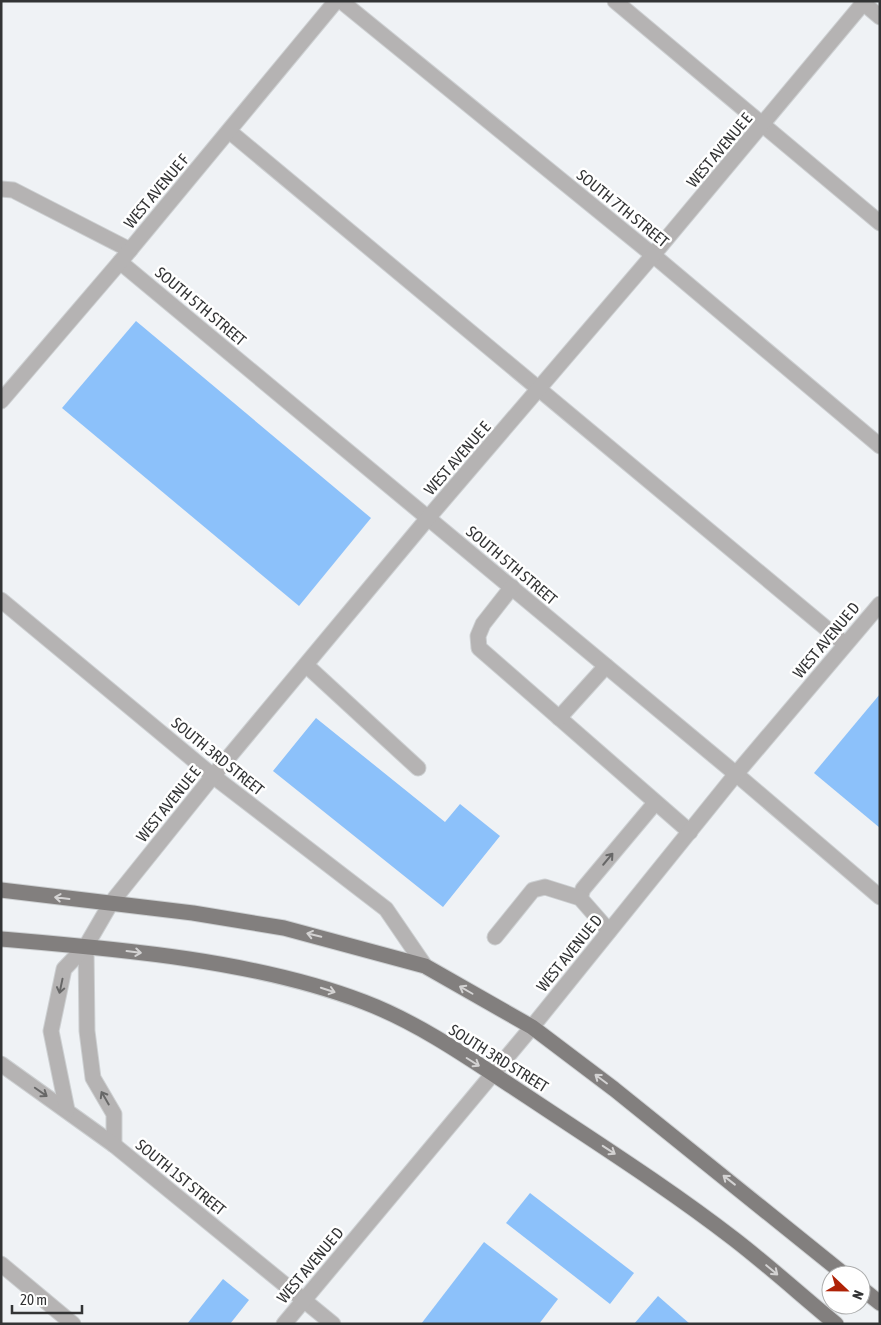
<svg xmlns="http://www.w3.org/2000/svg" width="881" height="1325" font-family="'Asap Condensed',sans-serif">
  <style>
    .building { fill: #8cc1fa }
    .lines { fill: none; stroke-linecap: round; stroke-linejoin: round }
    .minor-casing { stroke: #cdd0d2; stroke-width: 17 }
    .major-casing { stroke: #cdd0d2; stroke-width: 17 }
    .minor { stroke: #b5b3b3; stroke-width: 15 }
    .major { stroke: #827f7e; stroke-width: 15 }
    .oneway { stroke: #676767 }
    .oneway2 { stroke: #d3d2d2 }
    .labels { text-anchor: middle; stroke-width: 5; stroke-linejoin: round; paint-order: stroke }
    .street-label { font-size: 16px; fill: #333435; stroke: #fff }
  </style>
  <rect width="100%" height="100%" fill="#eff2f5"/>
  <!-- building -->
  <g class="building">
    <polygon points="136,321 371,518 299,606 62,408"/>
    <polygon points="880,694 880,828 814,773"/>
    <polygon points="316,718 445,822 460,804 500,836 443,907 273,771"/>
    <polygon points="530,1193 634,1273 610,1304 506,1223"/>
    <polygon points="484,1242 558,1299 539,1324 421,1324"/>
    <polygon points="223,1279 249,1300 230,1324 187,1324"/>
    <polygon points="658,1296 690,1324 634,1324"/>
  </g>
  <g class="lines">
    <defs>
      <g id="minor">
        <polyline points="341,1 653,255 880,446"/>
        <polyline points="615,1 880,223"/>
        <polyline points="861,1 880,17"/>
        <polyline points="229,131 845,644"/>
        <polyline points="1,189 13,190 130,250"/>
        <polyline points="120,262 736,774 880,897"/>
        <polyline points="1,401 120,262 336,1"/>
        <polyline points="512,587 483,624 478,636 479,648 690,832"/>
        <polyline points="1,600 213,776 386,909 425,966"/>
        <polyline points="306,665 418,768"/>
        <polyline points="559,718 606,666"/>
        <polyline points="580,898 583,889 655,803"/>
        <polyline points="495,937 533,890 545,887 580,898 609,931"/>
        <polyline points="86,946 87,1031 93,1078 114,1114 114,1145"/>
        <polyline points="1,1064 114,1145 333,1324"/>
        <polyline points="67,1110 51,1031 64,969 86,946 111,903 213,776 428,518 653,255 865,1"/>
        <polyline points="1,1264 73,1324"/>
        <polyline points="284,1324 532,1027 736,774 880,604"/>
      </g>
      <g id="major">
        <polyline points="1,890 193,913 284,928 425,966 532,1027 614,1089 845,1275"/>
        <path d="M 1,939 C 118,949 254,960 364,1002 C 422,1024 476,1063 528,1097 C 597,1143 668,1188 734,1239 C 769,1266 802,1296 836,1324"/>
        <polyline points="861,1288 880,1303"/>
      </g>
    </defs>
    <!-- minor casing -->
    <use href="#minor" class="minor-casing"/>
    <!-- major casing -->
    <use href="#major" class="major-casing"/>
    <!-- minor -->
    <use href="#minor" class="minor"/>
    <!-- major -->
    <use href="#major" class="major"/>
  </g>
  <!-- one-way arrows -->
  <defs><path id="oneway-shaft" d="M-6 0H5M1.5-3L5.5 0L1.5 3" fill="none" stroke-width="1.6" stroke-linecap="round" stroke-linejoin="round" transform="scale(1.25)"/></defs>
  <g class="oneway">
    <use href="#oneway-shaft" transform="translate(608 859) rotate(-50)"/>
    <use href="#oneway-shaft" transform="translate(61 986) rotate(102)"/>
    <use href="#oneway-shaft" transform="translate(41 1092) rotate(35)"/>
    <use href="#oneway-shaft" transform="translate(105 1098) rotate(-120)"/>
  </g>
  <g class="oneway2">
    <use href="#oneway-shaft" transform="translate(62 898) rotate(-173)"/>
    <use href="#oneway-shaft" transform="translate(314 935) rotate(-167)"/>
    <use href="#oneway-shaft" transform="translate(134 952) rotate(7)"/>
    <use href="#oneway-shaft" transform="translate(328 990) rotate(18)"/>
    <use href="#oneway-shaft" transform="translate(466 990) rotate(-150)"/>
    <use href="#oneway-shaft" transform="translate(473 1062) rotate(32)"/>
    <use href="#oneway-shaft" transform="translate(601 1079) rotate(-143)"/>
    <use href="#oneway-shaft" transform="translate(609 1150) rotate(33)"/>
    <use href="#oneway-shaft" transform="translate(729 1180) rotate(-142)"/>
    <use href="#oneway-shaft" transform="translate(772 1270) rotate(40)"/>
  </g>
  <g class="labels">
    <!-- street labels -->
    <g class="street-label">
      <text transform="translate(719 150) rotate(-50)" y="6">WEST AVENUE E</text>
      <text transform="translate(156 191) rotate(-50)" y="6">WEST AVENUE F</text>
      <text transform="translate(623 208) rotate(39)" y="6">SOUTH 7TH STREET</text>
      <text transform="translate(201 306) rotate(40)" y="6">SOUTH 5TH STREET</text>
      <text transform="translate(457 458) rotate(-49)" y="6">WEST AVENUE E</text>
      <text transform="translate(512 565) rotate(40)" y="6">SOUTH 5TH STREET</text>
      <text transform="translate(826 640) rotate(-50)" y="6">WEST AVENUE D</text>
      <text transform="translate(218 756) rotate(39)" y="6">SOUTH 3RD STREET</text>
      <text transform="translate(168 804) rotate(-51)" y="6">WEST AVENUE E</text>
      <text transform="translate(569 953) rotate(-51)" y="6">WEST AVENUE D</text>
      <text transform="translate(499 1058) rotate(32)" y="6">SOUTH 3RD STREET</text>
      <text transform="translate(181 1177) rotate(39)" y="6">SOUTH 1ST STREET</text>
      <text transform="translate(310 1265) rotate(-50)" y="6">WEST AVENUE D</text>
    </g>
  </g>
  <!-- border -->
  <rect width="881" height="1325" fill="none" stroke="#333435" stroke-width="5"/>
  <!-- north arrow -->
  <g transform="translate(846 1290) rotate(112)"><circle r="24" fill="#ffffff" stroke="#adaeae"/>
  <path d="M0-4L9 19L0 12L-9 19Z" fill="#af2207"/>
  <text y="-8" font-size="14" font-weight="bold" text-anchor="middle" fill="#333435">N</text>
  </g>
  <!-- scale -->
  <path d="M12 1305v8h70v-8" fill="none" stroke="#333435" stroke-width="2.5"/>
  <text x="20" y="1305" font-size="15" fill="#333435" stroke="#ffffff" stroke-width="4" paint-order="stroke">20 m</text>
</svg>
